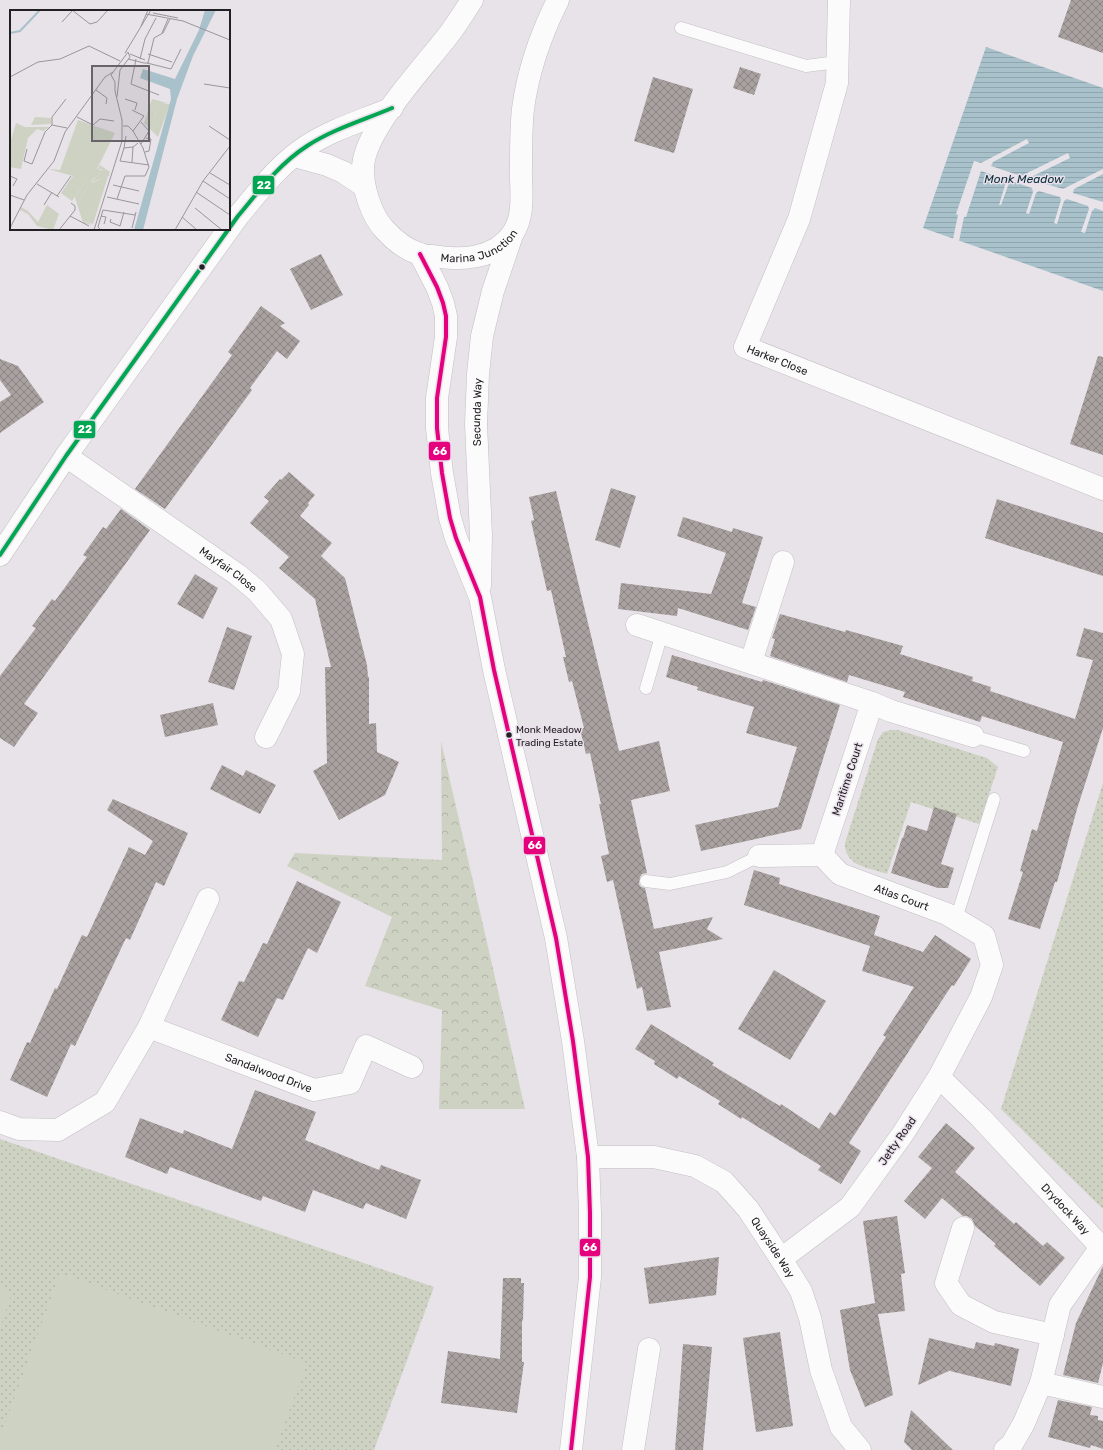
<svg xmlns="http://www.w3.org/2000/svg" width="1103" height="1450" font-family="Rubik,sans-serif">
  <style>
    .grass { fill: url(#grass-dots) }
    .forest { fill: url(#forest-crowns) }
    .pitch { fill: #ced2c3 }
    .water { fill: url(#water-rules) }
    .pier { fill: #e8e3e8 }
    .building { fill: url(#building-cross-hatch) }
    .lines { fill: none; stroke-linecap: round; stroke-linejoin: round }
    .lane-casing { stroke: #c3bfc4; stroke-width: 13 }
    .street-casing { stroke: #c3bfc4; stroke-width: 23 }
    .primary-casing { stroke: #c3bfc4; stroke-width: 23 }
    .lane { stroke: #fcfbfc; stroke-width: 12 }
    .street { stroke: #fcfbfc; stroke-width: 22 }
    .primary { stroke: #fcfbfc; stroke-width: 22 }
    .bus-1-casing { stroke: #e9e0eb; stroke-width: 7 }
    .bus-2-casing { stroke: #e9e0eb; stroke-width: 7 }
    .bus-1 { stroke: #e5007d; stroke-width: 4 }
    .bus-2 { stroke: #00a651; stroke-width: 4 }
    .bus-dot { fill: #232024; stroke: #e9e0eb; stroke-width: 1.5 }
    .labels { text-anchor: middle; stroke-width: 3; stroke-linejoin: round; paint-order: stroke }
    .bus-label { font-size: 10px; fill: #232024; stroke: #e9e0eb; text-anchor: start }
    .street-label { font-size: 11px; fill: #232024; stroke: #e9e0eb }
    .water-label { font-size: 12px; font-style: italic; fill: #082e38; stroke: #e9e0eb }
    .inset-river { fill: none; stroke: #a8c1cb; stroke-width: 2 }
    .inset-road { fill: none; stroke: #99959a; stroke-width: 1 }
    .view { fill: #686469; fill-opacity: 0.15; stroke: #686469; stroke-width: 2 }
    .inset-edge { fill: none; stroke: #232024; stroke-width: 2 }
    .line-badge { stroke: #e9e0eb; stroke-width: 1.5 }
    .badge-label { font-size: 11px; text-anchor: middle; font-weight: bold; fill: #fff }
  </style>
  <defs>
    <pattern id="grass-dots" width="8" height="8" patternUnits="userSpaceOnUse"><rect width="8" height="8" fill="#ced2c3"/><path d="M2 2h.1M6 6h.1" fill="none" stroke="#b1b4a7" stroke-width="1.8" stroke-linecap="round"/></pattern>
    <pattern id="forest-crowns" width="20" height="18" patternUnits="userSpaceOnUse"><rect width="20" height="18" fill="#ced2c3"/><path d="M2 6a3 3 0 1 1 6 0M12 15a3 3 0 1 1 6 0" fill="none" stroke="#b1b4a7"/></pattern>
    <pattern id="water-rules" width="6" height="5" patternUnits="userSpaceOnUse"><rect width="6" height="5" fill="#a8c1cb"/><path d="M0 2.5h6" fill="none" stroke="#90a6ae"/></pattern>
    <pattern id="building-cross-hatch" width="8" height="8" patternUnits="userSpaceOnUse"><rect width="8" height="8" fill="#a9a1a0"/><path d="M0 0l8 8M0 8l8-8" fill="none" stroke="#898382"/></pattern>
  </defs>
  <rect width="100%" height="100%" fill="#e8e3e8"/>
  <!-- grass -->
  <g class="grass">
    <path d="M 891,730 L 898,730 L 987,758 L 998,767 L 979,824 L 911,802 L 887,874 C 869,868 844,866 845,843 L 878,739 L 883,732 Z"/>
    <polygon points="1103,783 1103,1209 1001,1109"/>
    <polygon points="0,1139 434,1287 374,1450 0,1450"/>
  </g>
  <!-- forest -->
  <polygon class="forest" points="441,741 525,1109 439,1109 442,1010 365,986 392,917 287,866 295,853 442,860"/>
  <!-- pitch -->
  <g class="pitch">
    <polygon points="60,1273 307,1363 275,1450 0,1450 0,1437"/>
    <polygon points="0,1288 12,1293 0,1328"/>
  </g>
  <!-- water -->
  <polygon class="water" points="986,47 1103,88 1103,291 923,228"/>
  <!-- pier -->
  <polygon class="pier" points="1027,139 1029,143 993,162 991,166 1021,176 1068,153 1070,158 1033,176 1032,180 1063,189 1103,169 1103,174 1074,189 1073,193 1103,202 1103,211 1095,208 1092,211 1085,233 1081,232 1089,209 1088,206 1067,199 1064,201 1057,224 1054,223 1061,200 1060,197 1039,191 1036,193 1029,214 1026,213 1033,192 1032,188 1011,181 1009,183 1001,205 999,205 1006,182 1004,179 981,171 966,217 964,217 959,241 953,239 958,215 956,214 974,161 981,163"/>
  <!-- building -->
  <g class="building">
    <polygon points="1071,0 1103,0 1103,53 1058,37"/>
    <polygon points="740,67 761,74 754,95 733,88"/>
    <polygon points="653,77 693,89 674,153 634,141"/>
    <polygon points="321,254 343,295 311,310 290,269"/>
    <polygon points="261,306 285,323 280,326 300,341 287,359 277,351 250,388 252,390 165,509 135,489 232,355 228,352"/>
    <polygon points="1098,356 1103,357 1103,455 1070,444"/>
    <polygon points="0,359 18,366 44,402 0,433 0,402 11,395 0,380"/>
    <polygon points="289,472 315,495 308,503 309,505 300,516 332,543 321,556 345,578 367,665 368,677 369,677 369,724 376,723 377,752 399,762 385,795 339,820 313,771 327,763 325,667 331,667 315,599 279,568 289,557 250,523 269,501 264,497 280,479 281,480"/>
    <polygon points="611,488 636,496 620,548 595,540"/>
    <polygon points="556,491 619,751 659,741 670,791 631,800 647,873 642,874 640,877 639,884 641,887 645,888 654,929 713,917 707,929 723,939 659,952 671,1007 647,1011 642,987 637,989 613,880 607,882 601,856 609,854 599,804 601,804 590,753 586,754 580,729 584,728 572,681 569,682 563,657 566,657 551,590 547,591 531,521 534,520 529,497"/>
    <polygon points="997,499 1103,533 1103,576 985,538"/>
    <polygon points="121,509 150,530 24,704 38,713 14,747 0,738 0,676 36,628 32,626 52,599 55,601 87,557 83,555 103,527 106,529"/>
    <polygon points="683,517 732,532 733,528 763,537 742,603 756,607 748,630 678,608 677,616 618,609 621,583 711,594 726,553 677,536"/>
    <polygon points="195,574 218,588 203,619 177,604"/>
    <polygon points="780,614 845,632 846,630 903,646 900,654 973,677 972,681 991,687 990,691 1075,719 1093,660 1076,656 1084,628 1103,633 1103,728 1077,809 1057,882 1055,882 1040,929 1008,919 1023,872 1020,871 1032,829 1037,831 1063,742 982,716 980,722 903,697 905,692 849,675 847,682 770,656 775,639 772,638"/>
    <polygon points="227,627 252,636 234,690 208,682"/>
    <polygon points="672,655 762,682 763,680 840,705 801,829 701,851 695,825 778,807 797,747 746,733 754,707 697,690 698,687 666,677"/>
    <polygon points="213,703 218,725 165,737 160,715"/>
    <polygon points="222,765 243,776 246,770 276,785 260,814 210,789"/>
    <polygon points="113,799 188,833 164,886 156,882 130,940 126,938 75,1046 71,1044 47,1097 10,1080 27,1042 30,1043 55,988 57,989 82,935 87,937 129,847 145,855 153,841 107,810"/>
    <polygon points="934,807 957,814 941,864 954,868 948,888 938,888 891,873 902,838 903,838 907,825 927,831"/>
    <polygon points="754,870 780,878 779,884 880,916 874,935 923,952 935,935 971,959 954,986 952,985 849,1143 861,1151 841,1184 818,1170 821,1166 742,1117 741,1119 718,1104 720,1101 679,1076 677,1079 654,1064 655,1061 635,1049 651,1024 714,1063 712,1065 780,1106 781,1104 819,1129 830,1112 835,1116 886,1037 883,1035 914,987 862,971 870,946 744,905"/>
    <polygon points="297,881 341,902 317,953 308,948 283,1000 277,998 258,1037 221,1020 239,981 244,982 263,943 267,944"/>
    <polygon points="774,970 826,1001 790,1060 738,1029"/>
    <polygon points="255,1090 316,1112 305,1140 379,1170 381,1165 421,1180 406,1219 366,1203 363,1209 313,1190 305,1212 263,1196 261,1201 170,1167 167,1174 125,1157 140,1118 183,1134 184,1130 232,1149"/>
    <polygon points="946,1123 975,1148 955,1172 1014,1224 1016,1222 1043,1246 1047,1242 1065,1258 1040,1286 994,1246 996,1244 975,1226 972,1219 967,1216 963,1216 942,1198 925,1219 904,1201 932,1168 918,1157"/>
    <polygon points="897,1216 905,1273 901,1274 905,1311 878,1314 893,1395 865,1407 850,1370 840,1310 875,1303 863,1221"/>
    <polygon points="719,1257 716,1295 649,1304 644,1268"/>
    <polygon points="1103,1266 1103,1363 1098,1383 1063,1375 1076,1323"/>
    <polygon points="503,1278 521,1278 521,1283 524,1283 523,1320 522,1321 522,1362 524,1362 517,1413 441,1403 448,1351 500,1359"/>
    <polygon points="780,1332 793,1426 756,1432 743,1338"/>
    <polygon points="929,1338 974,1349 976,1342 994,1346 995,1343 1019,1349 1011,1386 950,1371 951,1370 918,1385"/>
    <polygon points="683,1344 712,1347 703,1450 675,1450"/>
    <polygon points="1058,1400 1092,1407 1090,1415 1098,1416 1098,1420 1103,1421 1103,1449 1091,1445 1090,1448 1048,1437"/>
    <polygon points="911,1410 953,1450 912,1450 904,1442"/>
  </g>
  <g class="lines">
    <defs>
      <g id="lane">
        <polyline points="681,28 806,66 837,62"/>
        <polyline points="646,688 662,633"/>
        <polyline points="973,736 1024,751"/>
        <polyline points="646,881 670,884 727,872 759,856"/>
        <polyline points="956,919 994,799"/>
      </g>
      <g id="street">
        <path id="s1" d="M 839,0 L 837,83 L 799,219 L 745,347 L 1103,489"/>
        <polyline points="294,156 327,165 343,172 364,186"/>
        <path id="s2" d="M 66,456 L 238,575 L 257,591 L 281,619 L 293,654 L 289,691 L 266,737"/>
        <path d="M 0,555 L 66,456 L 238,216 C 259,191 279,164 307,146 C 333,129 364,120 392,108"/>
        <polyline points="637,625 872,703 822,855"/>
        <polyline points="751,662 783,562"/>
        <polyline points="872,703 891,711 973,736"/>
        <path id="s3" d="M 759,856 L 822,855 L 840,874 L 947,914 L 984,936 L 992,965 L 981,997 L 939,1077 L 902,1135 L 850,1207 L 781,1259"/>
        <polyline points="149,1027 208,899"/>
        <path id="s4" d="M 939,1077 L 981,1118 L 1101,1247 L 1060,1305 L 1041,1383 L 1024,1423 L 1012,1444 L 1005,1450"/>
        <path id="s5" d="M 0,1122 L 19,1129 L 58,1130 L 105,1102 L 149,1027 L 314,1090 L 350,1083 L 366,1046 L 412,1067"/>
        <path id="s6" d="M 588,1157 L 654,1157 L 695,1166 L 724,1182 L 748,1209 L 781,1259 L 801,1291 L 810,1318 L 821,1370 L 841,1427 L 860,1450"/>
        <polyline points="963,1228 946,1283 961,1305 994,1322 1053,1335"/>
        <polyline points="1041,1383 1103,1397"/>
        <polyline points="633,1450 649,1349"/>
      </g>
      <g id="primary">
        <path id="s7" d="M 472,0 C 465,11 458,22 450,33 C 426,65 366,127 363,166 C 362,186 371,216 385,230 C 394,240 407,250 420,254 C 424,256 429,256 433,256 C 461,261 496,259 513,233 C 526,213 520,187 521,165 C 521,147 521,128 523,109 C 528,71 541,34 558,0"/>
        <polyline points="420,254 437,287 443,303 446,316 446,337 437,398 437,428 442,473 450,518 456,538 480,597 494,670 556,938 573,1041 588,1157 590,1213 590,1277 571,1450"/>
        <path id="s8" d="M 480,586 L 481,535 L 476,424 L 478,374 L 482,336 L 493,291 L 512,235"/>
      </g>
    </defs>
    <!-- lane casing -->
    <use href="#lane" class="lane-casing"/>
    <!-- street casing -->
    <use href="#street" class="street-casing"/>
    <!-- primary casing -->
    <use href="#primary" class="primary-casing"/>
    <!-- lane -->
    <use href="#lane" class="lane"/>
    <!-- street -->
    <use href="#street" class="street"/>
    <!-- primary -->
    <use href="#primary" class="primary"/>
    <defs>
      <polyline id="bus-1" points="420,254 437,287 443,303 446,316 446,337 437,398 437,428 442,473 450,518 456,538 480,597 494,670 556,938 573,1041 588,1157 590,1213 590,1277 571,1450"/>
      <path id="bus-2" d="M 0,555 L 66,456 L 238,216 C 259,191 279,164 307,146 C 333,129 364,120 392,108"/>
    </defs>
    <!-- bus-1 casing -->
    <use href="#bus-1" class="bus-1-casing"/>
    <!-- bus-2 casing -->
    <use href="#bus-2" class="bus-2-casing"/>
    <!-- bus-1 -->
    <use href="#bus-1" class="bus-1"/>
    <!-- bus-2 -->
    <use href="#bus-2" class="bus-2"/>
  </g>
  <!-- markers -->
  <g class="bus-dot">
    <circle cx="202" cy="267" r="3.5"/>
    <circle cx="509" cy="735" r="3.5"/>
  </g>
  <g class="labels">
    <!-- bus labels -->
    <g class="bus-label">
      <text x="516" y="733">Monk Meadow<tspan x="516" dy="13">Trading Estate</tspan></text>
    </g>
    <!-- street labels -->
    <g class="street-label">
      <text dy="4" stroke="none"><textPath href="#s7" startOffset="375">Marina Junction</textPath></text>
      <text dy="4" stroke="none"><textPath href="#s1" startOffset="398">Harker Close</textPath></text>
      <text dy="4" stroke="none"><textPath href="#s8" startOffset="174">Secunda Way</textPath></text>
      <text dy="4" stroke="none"><textPath href="#s2" startOffset="198">Mayfair Close</textPath></text>
      <text transform="translate(847 779) rotate(-72)" y="4">Maritime Court</text>
      <text dy="4" stroke="none"><textPath href="#s3" startOffset="155">Atlas Court</textPath></text>
      <text dy="4" stroke="none"><textPath href="#s5" startOffset="329">Sandalwood Drive</textPath></text>
      <text transform="translate(897 1141) rotate(-55)" y="4">Jetty Road</text>
      <text dy="4" stroke="none"><textPath href="#s4" startOffset="183">Drydock Way</textPath></text>
      <text dy="4" stroke="none"><textPath href="#s6" startOffset="223">Quayside Way</textPath></text>
    </g>
    <!-- water labels -->
    <g class="water-label">
      <text x="1024" y="183">Monk Meadow</text>
    </g>
  </g>
  <!-- overview -->
  <g transform="translate(10 10)">
    <rect width="220" height="220" fill="#e8e3e8"/>
    <path d="M 142,89 L 157,93 L 151,93 L 146,100 L 143,122 L 134,113 ZM 25,107 L 41,108 L 41,114 L 21,115 ZM 68,110 L 105,123 L 87,159 L 94,161 L 81,171 L 82,173 L 98,166 L 83,214 L 74,211 L 68,192 L 78,177 L 75,172 L 62,191 L 51,183 L 63,166 L 38,159 L 50,160 ZM 6,113 L 15,117 L 40,117 L 33,121 L 27,119 L 18,128 L 11,159 L 0,157 L 0,133 ZM 37,195 L 49,204 L 43,220 L 27,216 L 18,204 L 10,200 L 11,197 L 18,201 L 28,212 Z" fill="#ced2c3"/>
    <path d="M 151,93 L 160,94 L 148,127 L 143,122 L 144,111 L 139,109 L 143,104 L 145,109 L 146,100 L 143,95 ZM 90,155 L 100,162 L 99,166 L 80,173 L 93,161 L 91,159 L 87,160 ZM 75,172 L 79,174 L 78,177 L 68,192 L 73,200 L 74,211 L 83,215 L 73,213 L 65,187 Z" fill="#ced2c3"/>
    <path d="M 70,118 L 83,123 L 76,144 L 62,139 ZM 85,122 L 98,127 L 90,149 L 77,144 ZM 62,141 L 87,150 L 82,165 L 57,157 ZM 79,176 L 92,180 L 85,201 L 73,197 Z" fill="#ced2c3"/>
    <path d="M 195,0 L 206,0 L 183,46 L 167,89 L 133,220 L 124,220 L 161,89 L 160,79 L 130,68 L 133,59 L 165,69 L 189,20 Z" fill="#a8c1cb"/>
    <path class="inset-river" d="M 0,23 L 10,21 L 30,0"/>
    <path class="inset-road" d="M 62,0 L 80,14 L 87,12 L 98,0M 143,3 L 168,8M 136,4 L 173,11 L 220,30M 52,12 L 62,1M 131,16 L 138,0M 152,23 L 158,9M 115,43 L 141,0M 120,44 L 135,50M 138,44 L 162,52M 118,49 L 134,53M 126,49 L 121,74 L 149,85M 130,49 L 135,29 L 146,8M 134,53 L 138,53 L 144,28 L 153,23 L 160,9M 137,53 L 161,59 L 171,39M 0,67 L 28,52 L 50,49 L 79,36 L 110,51M 194,74 L 220,78M 86,80 L 97,88 L 96,94M 56,89 L 42,107 L 42,115 L 57,118M 115,89 L 127,93 L 125,100M 122,100 L 134,106 L 123,121M 67,107 L 83,115 L 90,109 L 104,111M 199,116 L 220,130M 128,133 L 123,137 L 114,138 L 110,151 L 139,155M 131,134 L 139,121 L 131,112M 114,138 L 116,126M 17,139 L 14,151 L 22,154 L 35,122 L 42,115M 135,142 L 139,141 L 141,129 L 136,128M 122,152 L 123,137M 200,163 L 220,175M 0,166 L 7,169 L 3,176M 193,171 L 220,189M 27,174 L 49,187M 103,175 L 129,181M 186,182 L 220,205M 0,185 L 14,190M 47,186 L 61,166M 97,187 L 129,194M 107,189 L 115,166 L 135,166 L 139,157 L 133,138 L 123,121 L 118,116 L 113,116M 34,195 L 42,182M 185,198 L 212,220M 60,206 L 79,216M 91,206 L 96,207 L 94,214M 172,207 L 187,220M 101,209 L 100,212 L 110,216 L 114,202M 0,218 L 17,185 L 44,151 L 55,122 L 95,67 L 103,62M 122,218 L 126,202M 49,220 L 65,200 L 65,196 L 61,193M 84,220 L 112,131 L 112,110 L 105,81 L 105,72 L 101,65 L 118,42 L 120,47 L 110,60 L 107,87M 91,220 L 88,217 L 93,200 L 125,205M 165,220 L 193,171 L 220,136"/>
    <path class="view" d="M 82,56 L 139,56 L 139,131 L 82,131 Z"/>
    <rect width="220" height="220" class="inset-edge"/>
  </g>
  <g class="line-badge">
    <rect x="252" y="175" width="23" height="20" rx="4" fill="#00a651"/>
    <rect x="73" y="420" width="23" height="19" rx="4" fill="#00a651"/>
    <rect x="428" y="441" width="23" height="20" rx="4" fill="#e5007d"/>
    <rect x="523" y="836" width="23" height="19" rx="4" fill="#e5007d"/>
    <rect x="579" y="1238" width="22" height="19" rx="4" fill="#e5007d"/>
  </g>
  <g class="badge-label">
    <text x="264" y="189">22</text>
    <text x="85" y="433">22</text>
    <text x="440" y="455">66</text>
    <text x="535" y="849">66</text>
    <text x="590" y="1251">66</text>
  </g>
</svg>
